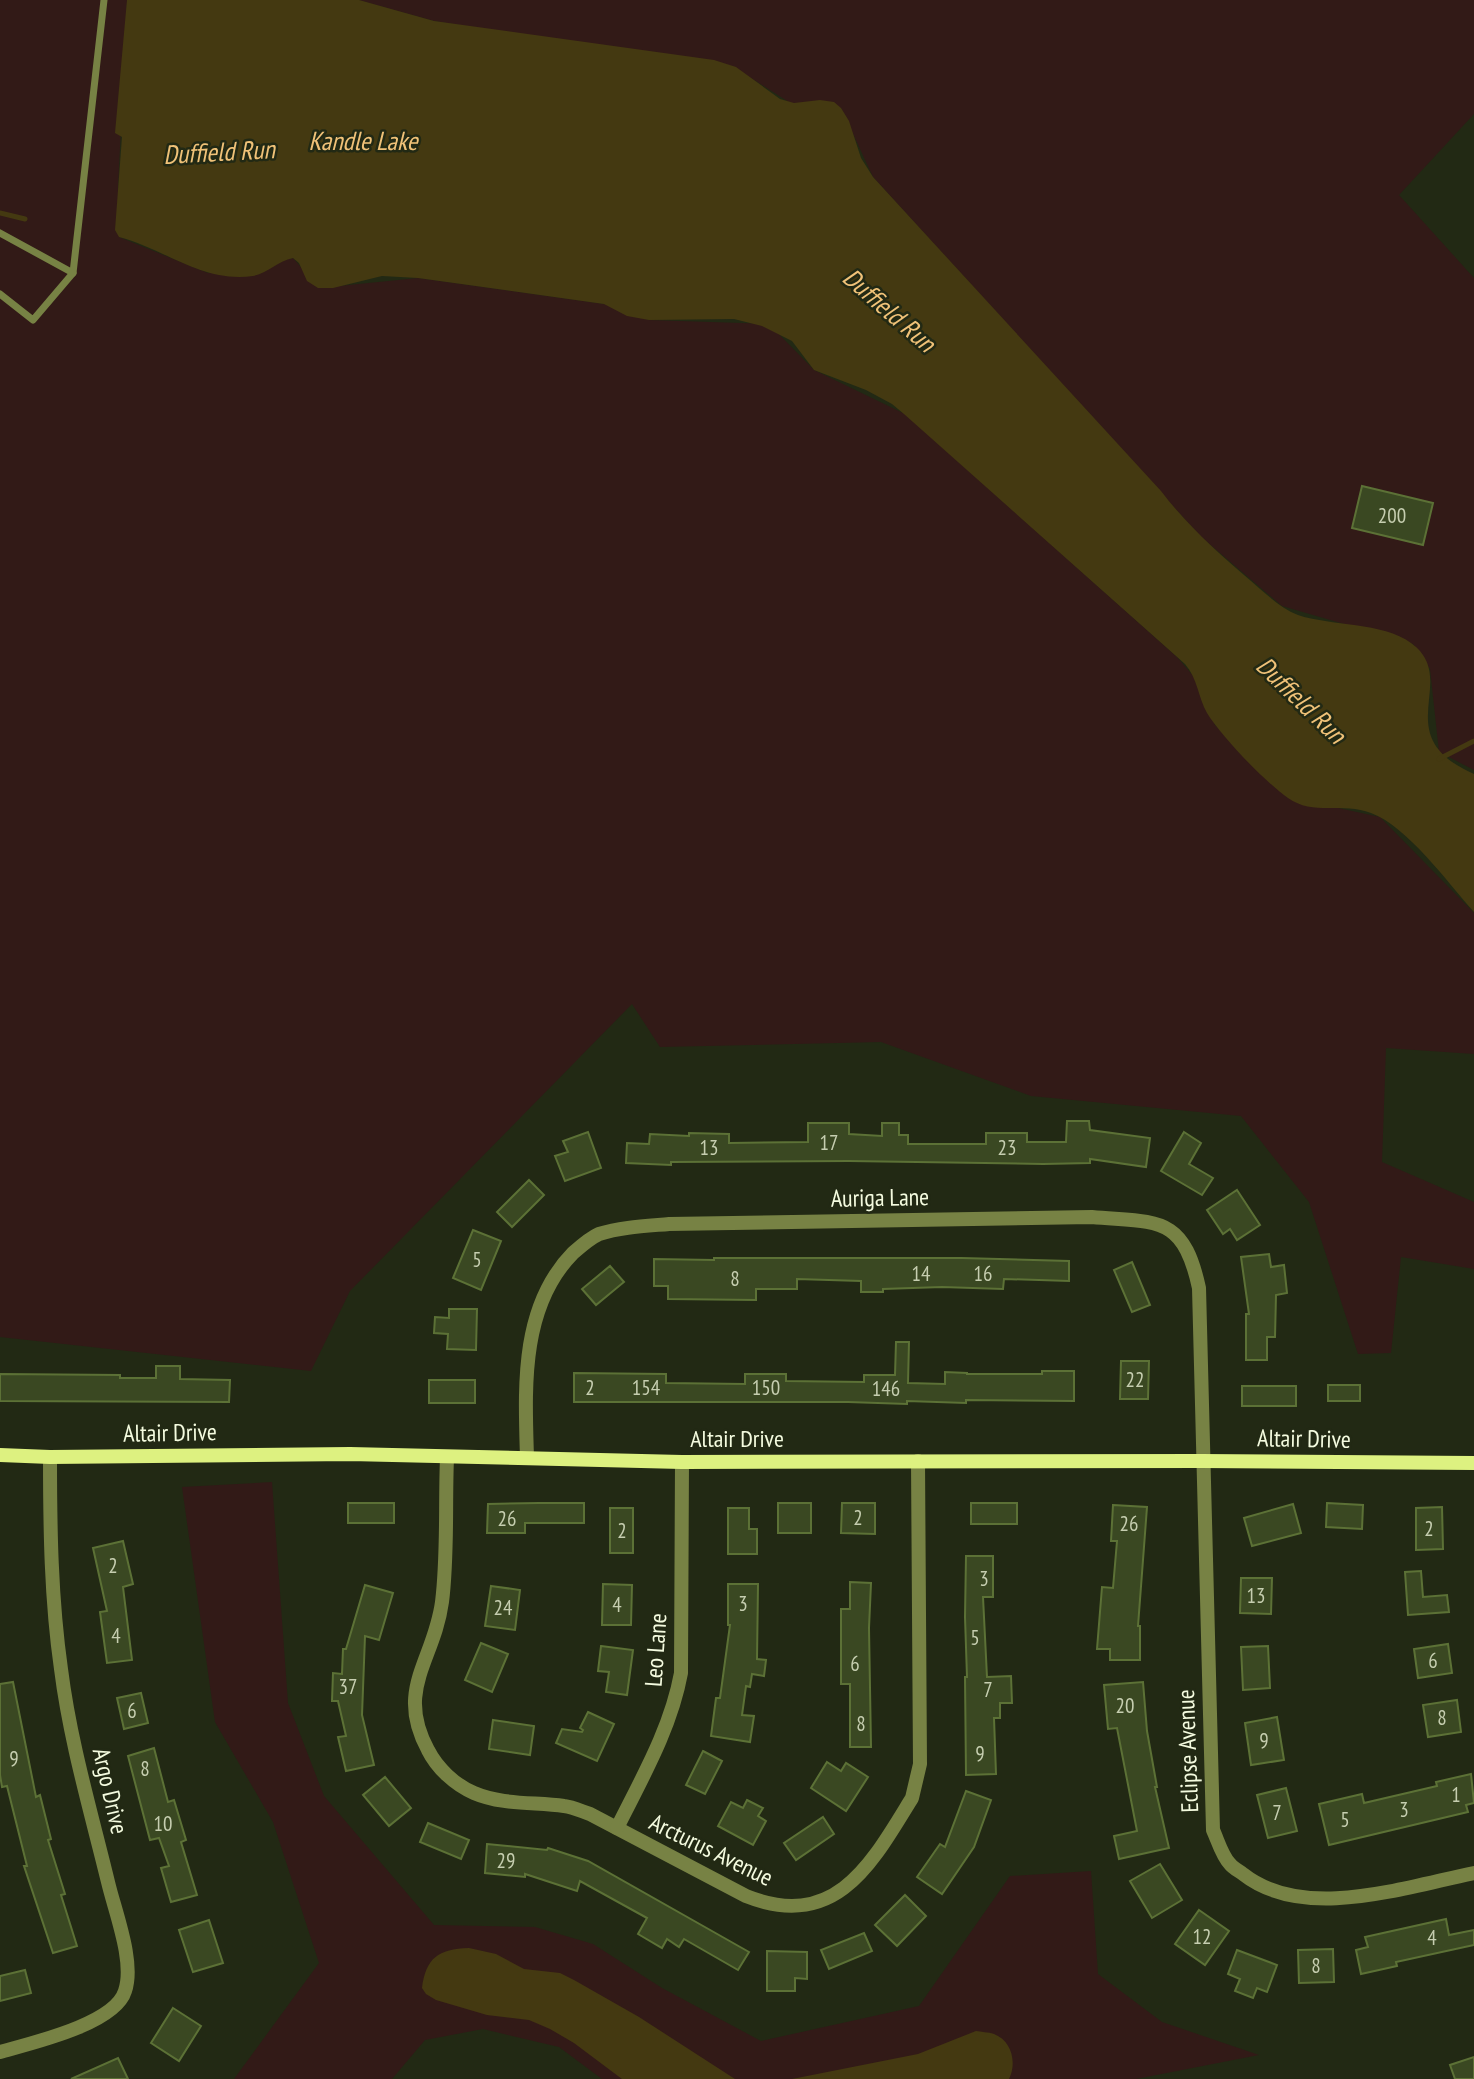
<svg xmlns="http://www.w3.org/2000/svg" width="1474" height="2079" font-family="'PT Sans Narrow',sans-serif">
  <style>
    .green { fill: #321a17 }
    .water { fill: #443911 }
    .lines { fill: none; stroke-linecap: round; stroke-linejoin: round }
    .stream { stroke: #443911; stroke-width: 5 }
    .building { fill: #3a4822; stroke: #5c7136; stroke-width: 2 }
    .lane { stroke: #778244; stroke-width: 7 }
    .street { stroke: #778244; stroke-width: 14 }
    .secondary { stroke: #ddf180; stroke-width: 14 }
    .labels { text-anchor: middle; stroke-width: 5; stroke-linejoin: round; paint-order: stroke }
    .number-label { font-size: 21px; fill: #c6ceb0 }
    .street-label { font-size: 24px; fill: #f4fbdf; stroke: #222914 }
    .water-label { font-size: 26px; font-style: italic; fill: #f0c278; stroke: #222914 }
  </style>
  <rect width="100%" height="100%" fill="#222914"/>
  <!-- green -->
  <g class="green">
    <polygon points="0,0 129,0 127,1 118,189 119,237 208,273 293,258 319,288 418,278 604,304 649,320 769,324 814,370 905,414 1177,657 1195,678 1215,725 1287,797 1380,817 1474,913 1474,1054 1386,1048 1382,1162 1474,1202 1474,1269 1401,1257 1391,1353 1358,1354 1309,1202 1241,1116 1031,1096 881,1042 660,1047 632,1004 350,1291 311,1371 0,1337"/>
    <polygon points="358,0 1474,0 1474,114 1399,195 1474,278 1474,770 1439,752 1430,669 1413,644 1282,606 1200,536 873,177 841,108 792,104 735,68 434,21"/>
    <polygon points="272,1482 288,1703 324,1796 434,1925 535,1927 593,1944 662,1988 761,2041 919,2006 1010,1876 1091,1871 1098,1974 1162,2022 1259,2055 1136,2079 602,2079 559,2047 483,2029 425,2040 392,2079 234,2079 319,1963 273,1822 215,1722 182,1487"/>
  </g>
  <!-- water -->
  <g class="water">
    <path d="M 127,0 L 359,0 L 434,21 L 714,60 L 736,67 L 780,99 L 794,103 L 820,100 L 834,102 L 841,108 L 849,121 L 861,158 L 873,177 L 1161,491 C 1187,525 1218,553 1251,581 C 1265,593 1280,608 1298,615 C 1330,626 1383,622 1411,643 C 1462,680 1385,735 1474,774 L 1474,912 C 1448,883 1407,826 1371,813 C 1343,802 1313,816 1288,798 C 1265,782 1221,736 1207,713 C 1198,697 1198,679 1185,664 L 904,414 L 892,404 L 866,390 L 814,370 L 792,341 L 762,326 L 734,319 L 649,320 L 627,316 L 604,304 L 418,278 L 382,276 L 333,288 L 318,288 L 307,281 L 299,263 L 293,258 C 278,261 268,273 253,276 C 202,283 165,249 119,237 L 115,230 L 122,137 L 115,133 Z"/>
    <path d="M 469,1948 L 496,1954 L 524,1969 L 560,1973 L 574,1980 L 639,2017 L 735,2079 L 622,2079 L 574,2043 L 550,2029 L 529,2020 L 487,2015 L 436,2000 L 426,1994 L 422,1988 C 426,1958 438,1949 469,1948 Z"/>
    <path d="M 976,2031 C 981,2032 988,2032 994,2034 C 1012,2041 1017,2063 1009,2079 L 792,2079 L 918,2054 Z"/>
  </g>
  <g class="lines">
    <!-- stream -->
    <g class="stream">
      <polyline points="0,213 25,219"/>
      <polyline points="1439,759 1474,741"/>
    </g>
  </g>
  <!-- building -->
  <g class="building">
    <polygon points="1362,486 1433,503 1423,545 1352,528"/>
    <polygon points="1067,1121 1089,1121 1090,1130 1150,1138 1146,1167 1090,1159 1090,1163 1043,1164 849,1161 671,1162 671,1165 626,1163 627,1143 649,1144 650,1134 689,1136 689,1133 729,1134 729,1143 808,1142 808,1123 849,1123 849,1134 882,1136 882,1123 899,1123 899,1135 908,1135 908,1144 986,1144 986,1133 1027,1133 1027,1142 1066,1142"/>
    <polygon points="588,1132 601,1168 565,1181 555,1156 568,1152 563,1141"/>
    <polygon points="1184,1132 1201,1143 1189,1164 1213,1178 1202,1195 1161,1171"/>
    <polygon points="529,1180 544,1195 512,1227 497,1212"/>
    <polygon points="1237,1190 1260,1225 1237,1240 1230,1229 1223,1234 1207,1210"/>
    <polygon points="473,1230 501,1241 481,1290 453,1278"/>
    <polygon points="1269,1254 1271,1267 1284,1265 1287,1293 1276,1295 1275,1337 1267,1337 1267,1360 1246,1360 1246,1314 1249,1314 1241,1257"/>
    <polygon points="714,1258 962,1258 1069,1261 1069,1281 1004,1279 1003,1289 942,1287 883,1289 883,1292 861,1292 861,1281 797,1279 797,1289 756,1289 756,1300 668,1299 668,1286 654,1286 654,1259 714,1260"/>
    <polygon points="1132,1262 1150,1305 1132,1312 1114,1270"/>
    <polygon points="610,1266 624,1282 596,1305 582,1289"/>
    <polygon points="449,1309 477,1309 476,1350 447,1349 448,1334 434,1333 435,1317 449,1318"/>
    <polygon points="896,1342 909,1342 908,1383 945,1384 945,1372 967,1373 967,1374 1042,1374 1042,1371 1074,1371 1074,1401 966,1400 966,1403 907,1401 907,1404 848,1402 574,1402 574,1373 666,1374 666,1383 745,1384 745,1374 786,1374 786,1381 864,1382 864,1375 895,1375"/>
    <polygon points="1121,1361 1149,1361 1148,1399 1120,1399"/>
    <polygon points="156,1366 180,1366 180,1379 230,1380 229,1402 0,1401 0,1374 120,1375 120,1378 156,1378"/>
    <rect x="429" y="1380" width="46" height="23"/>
    <rect x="1328" y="1385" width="32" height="16"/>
    <rect x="1242" y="1386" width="54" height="20"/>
    <rect x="348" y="1503" width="46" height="20"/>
    <polygon points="539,1503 584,1503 584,1523 525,1523 525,1533 487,1533 488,1504"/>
    <rect x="778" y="1503" width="33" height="30"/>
    <polygon points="842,1503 875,1503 875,1534 841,1533"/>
    <rect x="971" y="1503" width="46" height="21"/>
    <polygon points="1327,1503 1363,1505 1362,1529 1326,1527"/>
    <polygon points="1293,1504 1301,1533 1252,1546 1244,1518"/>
    <polygon points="1113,1505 1147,1507 1138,1626 1140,1626 1140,1660 1110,1660 1110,1649 1097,1649 1102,1587 1113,1588 1117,1541 1111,1541"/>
    <polygon points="1442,1507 1443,1549 1416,1550 1416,1508"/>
    <rect x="610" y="1508" width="23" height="45"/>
    <polygon points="728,1508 749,1508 749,1529 757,1529 757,1554 728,1554"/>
    <polygon points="123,1541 133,1584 123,1587 132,1660 107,1663 100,1612 107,1611 93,1548"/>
    <polygon points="966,1556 993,1556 993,1597 983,1597 987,1677 1011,1676 1012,1703 1000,1703 1000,1718 994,1718 996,1774 966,1775 965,1677 967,1677 965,1617"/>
    <polygon points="1421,1571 1423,1597 1447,1595 1449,1612 1408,1615 1405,1572"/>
    <polygon points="1241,1578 1272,1578 1271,1614 1240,1613"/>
    <polygon points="850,1582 871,1583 869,1628 871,1747 850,1747 850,1684 841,1684 841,1609 850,1609"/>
    <polygon points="603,1584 632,1585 631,1625 602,1625"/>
    <polygon points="728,1584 758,1584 757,1659 766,1660 764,1676 752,1674 750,1687 746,1686 742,1715 754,1716 750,1742 711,1736 716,1698 720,1698 730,1625 728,1625"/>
    <polygon points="365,1585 393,1593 379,1640 365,1636 362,1715 374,1765 346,1771 338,1737 346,1736 338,1701 332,1701 333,1673 342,1674 343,1649 346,1649"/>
    <polygon points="491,1586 520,1590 515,1630 485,1626"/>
    <polygon points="481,1643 508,1654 492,1692 465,1680"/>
    <polygon points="1448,1644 1452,1673 1418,1678 1414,1649"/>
    <polygon points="601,1646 633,1650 627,1695 606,1692 609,1672 598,1671"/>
    <polygon points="1268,1646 1270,1688 1243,1690 1241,1647"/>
    <polygon points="13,1682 36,1797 40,1795 51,1839 48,1840 65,1894 61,1895 77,1946 53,1953 24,1866 27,1866 7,1786 2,1787 0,1775 0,1684"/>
    <polygon points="1143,1682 1147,1731 1157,1787 1155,1787 1169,1848 1119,1859 1114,1836 1137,1831 1117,1728 1108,1729 1104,1685"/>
    <polygon points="141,1693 148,1723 124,1729 117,1698"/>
    <polygon points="1457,1700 1461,1732 1428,1737 1423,1705"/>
    <polygon points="588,1712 614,1724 597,1761 556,1743 562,1729 582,1732 583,1730 580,1728"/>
    <polygon points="1277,1717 1284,1760 1251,1765 1245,1723"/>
    <polygon points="493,1720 534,1726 530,1755 489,1749"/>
    <polygon points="154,1748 168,1802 174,1800 186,1840 181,1842 197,1895 171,1902 161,1868 169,1866 159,1838 150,1840 128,1756"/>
    <polygon points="703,1751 722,1761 705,1794 686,1785"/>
    <polygon points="827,1762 841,1771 846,1763 868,1777 846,1811 811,1788"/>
    <polygon points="1471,1774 1474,1803 1466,1805 1468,1812 1329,1845 1319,1804 1362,1794 1364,1803 1437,1786 1436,1782"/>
    <polygon points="385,1777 411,1808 389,1826 363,1795"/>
    <polygon points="1286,1788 1297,1831 1268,1838 1257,1795"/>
    <polygon points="966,1791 991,1800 974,1847 942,1894 917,1877 940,1844 945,1847"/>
    <polygon points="747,1800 763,1808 758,1816 766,1821 753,1845 718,1826 731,1802 743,1808"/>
    <polygon points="823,1817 834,1834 796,1860 784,1843"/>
    <polygon points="428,1823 469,1840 461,1859 420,1842"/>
    <polygon points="487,1844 547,1850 548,1848 588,1861 749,1952 738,1970 684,1939 679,1947 667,1939 662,1948 638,1934 647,1918 580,1881 577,1891 525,1874 525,1877 485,1873"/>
    <polygon points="1160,1864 1182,1900 1152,1918 1130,1881"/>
    <polygon points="905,1895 926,1916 897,1946 875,1925"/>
    <polygon points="1199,1910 1229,1931 1205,1965 1175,1944"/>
    <polygon points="1446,1919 1449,1935 1474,1930 1474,1945 1396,1962 1397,1966 1361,1974 1356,1950 1368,1947 1365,1937"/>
    <polygon points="209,1920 223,1963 193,1972 179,1930"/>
    <polygon points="864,1933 872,1951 829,1969 821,1950"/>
    <polygon points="1333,1949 1334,1982 1299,1983 1298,1950"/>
    <polygon points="1237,1950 1277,1965 1267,1992 1257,1988 1253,1998 1235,1991 1240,1979 1228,1974"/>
    <polygon points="767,1951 807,1952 807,1979 795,1978 795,1991 767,1991"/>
    <polygon points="25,1970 31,1993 0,2001 0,1976"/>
    <polygon points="173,2008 201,2026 179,2061 151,2043"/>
    <polygon points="1474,2057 1474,2079 1455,2079 1450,2065"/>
    <polygon points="118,2058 128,2079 71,2079"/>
  </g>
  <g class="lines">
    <!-- lane -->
    <g class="lane">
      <polyline points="0,233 73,273"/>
      <polyline points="0,294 33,320 73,273 104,0"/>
    </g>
    <!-- street -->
    <g class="street">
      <path d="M 447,1458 C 445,1505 448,1554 442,1602 C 434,1661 395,1689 428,1750 C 437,1768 455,1785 474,1793 C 502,1805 535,1802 564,1806 C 573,1807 581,1811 590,1814 L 746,1896 C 836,1932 872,1863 912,1798 L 920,1764 L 918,1461"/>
      <path d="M 527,1458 C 525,1388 520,1307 573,1253 C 581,1246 590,1238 599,1234 C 621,1227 646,1226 669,1224 L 1092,1217 C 1157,1223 1183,1214 1199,1288 L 1213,1830 C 1218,1841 1222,1856 1230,1864 C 1233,1868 1239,1871 1243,1874 C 1304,1922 1405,1887 1474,1873"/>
      <path d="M 617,1828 C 642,1778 671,1728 681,1673 L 682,1462"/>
      <path d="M 0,2052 C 32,2043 115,2024 125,1991 C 135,1962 115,1912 108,1882 C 91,1812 70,1741 61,1669 C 51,1599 50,1528 50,1457"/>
    </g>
    <!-- secondary -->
    <polyline class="secondary" points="0,1455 50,1457 350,1454 682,1462 1201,1461 1474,1463"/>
  </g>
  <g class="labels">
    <!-- number labels -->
    <g class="number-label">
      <text x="1392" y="523">200</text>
      <text x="829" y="1150">17</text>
      <text x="709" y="1155">13</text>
      <text x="1007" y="1155">23</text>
      <text x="477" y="1267">5</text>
      <text x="921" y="1281">14</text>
      <text x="983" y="1281">16</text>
      <text x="735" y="1286">8</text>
      <text x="1135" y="1387">22</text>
      <text x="590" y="1395">2</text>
      <text x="646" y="1395">154</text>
      <text x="766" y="1395">150</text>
      <text x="886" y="1396">146</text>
      <text x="858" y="1525">2</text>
      <text x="507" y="1526">26</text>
      <text x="1129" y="1531">26</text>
      <text x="1429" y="1536">2</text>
      <text x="622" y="1538">2</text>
      <text x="113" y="1573">2</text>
      <text x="984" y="1586">3</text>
      <text x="1256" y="1603">13</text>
      <text x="743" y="1611">3</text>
      <text x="617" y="1612">4</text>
      <text x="503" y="1615">24</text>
      <text x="116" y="1643">4</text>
      <text x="975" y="1645">5</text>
      <text x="1433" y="1668">6</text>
      <text x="855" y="1671">6</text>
      <text x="348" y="1694">37</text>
      <text x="988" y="1697">7</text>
      <text x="1125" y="1713">20</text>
      <text x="132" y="1718">6</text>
      <text x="1442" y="1725">8</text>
      <text x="861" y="1731">8</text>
      <text x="1264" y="1748">9</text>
      <text x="980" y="1761">9</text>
      <text x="14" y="1766">9</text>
      <text x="145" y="1776">8</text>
      <text x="1456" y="1802">1</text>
      <text x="1404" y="1817">3</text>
      <text x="1277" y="1820">7</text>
      <text x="1345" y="1827">5</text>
      <text x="163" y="1831">10</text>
      <text x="506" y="1868">29</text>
      <text x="1202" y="1944">12</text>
      <text x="1432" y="1945">4</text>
      <text x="1316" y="1973">8</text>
    </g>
    <!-- street labels -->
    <g class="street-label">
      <text transform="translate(880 1198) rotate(-1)" y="8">Auriga Lane</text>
      <text transform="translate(170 1433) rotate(-1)" y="8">Altair Drive</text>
      <text x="737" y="1447">Altair Drive</text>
      <text transform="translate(1304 1439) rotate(1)" y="8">Altair Drive</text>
      <text transform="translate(656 1650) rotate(-86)" y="8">Leo Lane</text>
      <text transform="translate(1188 1751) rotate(-92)" y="8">Eclipse Avenue</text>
      <text transform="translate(110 1791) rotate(77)" y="8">Argo Drive</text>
      <text transform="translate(711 1850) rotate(26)" y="8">Arcturus Avenue</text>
    </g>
    <!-- water labels -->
    <g class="water-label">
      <text x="363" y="150">Kandle Lake</text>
      <text transform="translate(219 152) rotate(-3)" y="9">Duffield Run</text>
      <text transform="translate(889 310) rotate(41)" y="9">Duffield Run</text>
      <text transform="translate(1301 700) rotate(44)" y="9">Duffield Run</text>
    </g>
  </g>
</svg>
